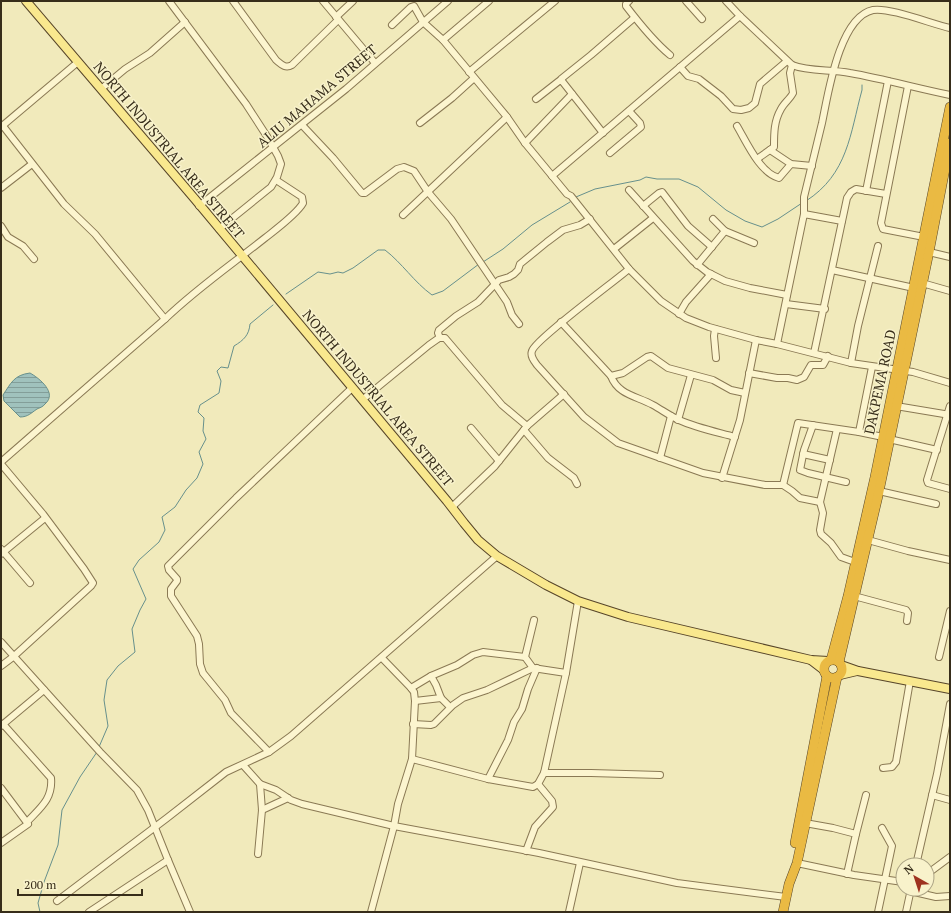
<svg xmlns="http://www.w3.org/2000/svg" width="951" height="913" font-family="'PT Serif',serif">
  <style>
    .water { fill: url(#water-rules); stroke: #67908c }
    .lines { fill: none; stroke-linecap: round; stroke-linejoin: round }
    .stream { stroke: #67908c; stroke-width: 1 }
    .minor-casing { stroke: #8a7954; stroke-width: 8 }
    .major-casing { stroke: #574529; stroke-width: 10 }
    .highway-casing { stroke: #574529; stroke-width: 10 }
    .minor { stroke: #fcf5cf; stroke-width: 6 }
    .major { stroke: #f9e88e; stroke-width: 8 }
    .highway { stroke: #eaba43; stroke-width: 9 }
    .labels { text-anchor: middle; stroke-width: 3; stroke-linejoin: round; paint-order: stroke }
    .street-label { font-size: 14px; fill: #372d1a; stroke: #f8f2cb }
  </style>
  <defs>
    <pattern id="water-rules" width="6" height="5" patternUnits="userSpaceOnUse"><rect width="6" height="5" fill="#a0c2bd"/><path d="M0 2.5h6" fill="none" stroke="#839e99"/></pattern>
  </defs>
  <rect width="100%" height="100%" fill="#f1eabb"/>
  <!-- water -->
  <path class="water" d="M 30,373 C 39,378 58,393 45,404 C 43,407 39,408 37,409 C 31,413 28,417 20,417 L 4,401 L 3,395 C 11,383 14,375 30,373 Z"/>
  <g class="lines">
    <!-- stream -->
    <g class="stream">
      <polyline points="576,197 595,189 640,180 646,177 657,179 679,179 698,187 726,210 745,221 762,227 778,219 802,203"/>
      <path d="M 806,201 C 848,174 850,134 862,90 L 862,85"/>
      <polyline points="483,262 503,249 532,225 570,202"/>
      <path d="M 286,294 L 318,272 L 330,274 L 338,272 L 343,273 L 353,268 L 378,250 L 385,250 C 402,263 414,282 432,295 L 443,291 L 479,264"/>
      <path d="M 99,747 L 108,726 L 104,700 L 107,680 L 118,666 L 135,652 L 132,629 L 140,610 L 146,599 L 133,569 L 139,560 L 159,542 L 165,530 L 162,517 L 175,507 L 186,490 L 197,478 L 203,464 L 199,452 L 206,439 L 203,431 L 204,418 L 198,412 L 200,405 L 219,393 L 221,381 L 217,371 L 221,367 L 228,368 L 234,346 C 244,340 249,335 250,324 L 273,305"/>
      <polyline points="40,912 38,903 44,882 58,845 62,810 80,777 97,752"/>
    </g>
    <defs>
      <g id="minor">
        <polyline points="169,1 246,104 268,138 278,156 281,164 277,177 271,187 219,229"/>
        <path d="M 233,1 L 276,60 C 281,64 285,69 292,65 L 338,20"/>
        <polyline points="323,1 375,63"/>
        <path d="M 629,1 L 626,4 L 626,6 C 639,23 653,41 670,55"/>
        <polyline points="686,1 702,19"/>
        <path d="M 726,1 L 740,16 L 792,65 C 809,72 831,69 850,73 C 884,79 916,88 950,95"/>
        <polyline points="336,17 353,1"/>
        <polyline points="392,25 411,7 414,6 423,22 443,40 507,117 525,143 567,194 571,196 629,269 661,301 686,318 709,327 756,340 777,344 851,363 913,372 950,383"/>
        <polyline points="443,40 489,1"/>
        <polyline points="680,67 688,76 699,79 721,96 733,109 741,110 749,108 755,103 760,84 787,61"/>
        <polyline points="469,72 555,1"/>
        <polyline points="562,81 561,79 591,55 634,18"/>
        <polyline points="562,81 603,133"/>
        <polyline points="908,86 881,223 883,229 924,237"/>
        <polyline points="101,89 125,69 150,53 185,22"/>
        <polyline points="536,99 559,81 562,81"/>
        <polyline points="420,123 452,98 473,79"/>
        <polyline points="302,125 333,158 362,193 365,193 397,169 404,167 414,171 428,192 451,219 482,265 507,302 512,315 519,324"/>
        <polyline points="3,126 64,204 95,234 165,319"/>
        <path d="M 737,126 C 747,143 760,173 779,178 L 791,164"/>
        <polyline points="1,127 78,62"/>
        <polyline points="525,143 572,94"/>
        <polyline points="770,150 791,164 812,166"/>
        <polyline points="610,153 641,127 640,123 629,111"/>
        <path d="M 757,159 L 774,147 C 774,133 774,121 781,109 C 784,103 790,99 793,93 L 790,73 L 792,65"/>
        <polyline points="552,176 740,16"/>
        <polyline points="1,188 32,164"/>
        <polyline points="629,190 693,261 707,272 725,281 750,288 787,295"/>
        <polyline points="866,191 888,81"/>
        <polyline points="199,206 346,89 448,1"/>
        <polyline points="643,206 659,193 662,192 688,226 712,247"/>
        <path d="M 804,214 L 804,197 C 810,173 816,148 822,123 C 828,95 839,17 873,10 C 889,7 932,24 950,28"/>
        <polyline points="403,215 507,117"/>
        <polyline points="713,219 725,231 754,243"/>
        <polyline points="1,226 8,237 23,246 34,259"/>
        <polyline points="614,249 653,218"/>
        <polyline points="929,252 950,257"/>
        <polyline points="697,265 725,231"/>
        <path d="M 629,269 C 615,281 535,340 532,351 C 530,356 534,361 537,365 L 584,417 L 618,443 L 703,473 L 765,485 L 783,485 L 792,491 L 800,498 L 820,502"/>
        <polyline points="832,270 914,288"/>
        <polyline points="922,283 950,291"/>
        <polyline points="786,304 825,309"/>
        <polyline points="679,314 686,302 711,274"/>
        <polyline points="561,322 611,376 623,373 647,357 651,356 668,368 713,380 731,390 745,393"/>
        <polyline points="715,329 714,336 716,358"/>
        <polyline points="440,338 438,333 439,330 456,316 478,302 499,280 509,277 514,274 518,270 520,264 547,242 563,230 580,225 590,219"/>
        <polyline points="777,344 804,214 842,221"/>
        <polyline points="814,353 847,198 851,192 856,189 886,194"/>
        <polyline points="851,363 858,326 878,246"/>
        <polyline points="749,373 777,378 788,378 797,380 804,377 811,365 823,365 828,356"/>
        <path d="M 611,376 C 618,395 637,396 653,405 C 662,410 670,416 679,420 C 697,428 717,432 735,437"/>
        <polyline points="362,400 429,345 439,338 445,338 502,405 527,426"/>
        <polyline points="896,406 950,415"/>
        <polyline points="950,406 927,480 928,483 950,489"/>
        <polyline points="678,420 691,375"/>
        <polyline points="813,425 804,450 800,470 808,473 846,482"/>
        <polyline points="471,428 499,461"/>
        <polyline points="837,429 820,502 823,513 820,530 821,534 831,543 841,557 855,562"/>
        <polyline points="524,430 548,458 574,478 577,484"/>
        <polyline points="859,432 872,367"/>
        <polyline points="889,439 937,450"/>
        <polyline points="803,454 830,460"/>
        <polyline points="660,458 671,416"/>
        <path d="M 1,462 L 165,319 C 196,289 231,265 265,238 C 275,230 297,214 303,203 L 302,197 L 276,180"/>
        <polyline points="1,464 43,514 84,569 93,583 91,586 13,657 1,666"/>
        <polyline points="722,478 740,420 756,340"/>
        <polyline points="783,485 798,423 859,432 883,437"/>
        <polyline points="879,491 936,504"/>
        <polyline points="452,507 495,466 527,426 564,394"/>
        <polyline points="868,540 908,551 950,560"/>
        <polyline points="1,549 30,583"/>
        <polyline points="1,554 45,518"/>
        <polyline points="854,596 906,610 908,613 907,621"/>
        <polyline points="534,620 525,657 533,668 566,673"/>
        <polyline points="1,642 100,752 137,790 148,810 168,860 190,912"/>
        <polyline points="939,657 950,611"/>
        <polyline points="431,676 436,685 441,698 450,707"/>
        <polyline points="411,688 431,676 457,665 473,655 483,652 525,657"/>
        <polyline points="415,701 441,698"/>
        <path d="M 3,724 L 51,778 C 53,799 40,808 27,822"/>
        <polyline points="413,724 431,725 434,724 453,705 463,698 487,690 533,668"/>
        <polyline points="1,726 44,690"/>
        <polyline points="269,752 231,713 225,700 203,673 200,664 199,644 197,636 171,596 171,589 177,581 177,579 169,570 168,566 236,498 352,388"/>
        <polyline points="412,759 488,779 533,787 538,784 544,773 566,673 578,601"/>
        <polyline points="243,765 260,784 276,790 291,800 302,804 394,826 539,853 677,883 786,897"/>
        <polyline points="883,768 892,767 896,762 910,681"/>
        <polyline points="544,773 591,773 660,775"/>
        <polyline points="488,779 508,740 514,722 522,709 528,689 537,668"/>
        <polyline points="1,788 28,824 1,843"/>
        <polyline points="932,795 950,800"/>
        <polyline points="262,810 288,798"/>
        <polyline points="805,823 833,828 856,834 847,874"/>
        <polyline points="856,834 866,795"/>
        <polyline points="526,851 535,827 553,807 552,801 538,784"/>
        <polyline points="258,854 262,810 260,784"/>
        <polyline points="797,863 854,875 903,882"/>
        <polyline points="916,865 937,774 950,704"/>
        <polyline points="927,874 950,857"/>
        <polyline points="910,891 936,897 950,896"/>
        <polyline points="57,901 167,818 226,772 269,752 291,736 497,556"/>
        <polyline points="89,912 168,860"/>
        <polyline points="371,912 394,826 398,804 412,759 415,701 414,692 411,688 382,658"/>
        <polyline points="569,912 580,863"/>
        <polyline points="878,912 892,846 882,828"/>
        <polyline points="906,912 911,889"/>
      </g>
      <g id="major">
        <polyline points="26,1 194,198 447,501 464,523 478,540 497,556 546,585 578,601 628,617 811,660 828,661"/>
        <polyline points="811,660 824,670"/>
        <polyline points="841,665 858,671 950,689"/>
        <polyline points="840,675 857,671"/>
      </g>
      <g id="highway">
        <circle cx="833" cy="669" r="9"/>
        <polyline points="831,660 848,596 875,477 950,107"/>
        <polyline points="839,662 878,496 929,252 950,143"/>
        <polyline points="795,843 827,676"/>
        <polyline points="783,912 789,884 797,863 837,677"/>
      </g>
    </defs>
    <!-- minor casing -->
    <use href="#minor" class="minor-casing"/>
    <!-- major casing -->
    <use href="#major" class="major-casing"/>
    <!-- highway casing -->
    <use href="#highway" class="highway-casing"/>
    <!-- minor -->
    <use href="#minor" class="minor"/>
    <!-- major -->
    <use href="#major" class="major"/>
    <!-- highway -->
    <use href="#highway" class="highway"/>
  </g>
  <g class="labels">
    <!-- street labels -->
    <g class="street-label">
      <text transform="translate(317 96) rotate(-40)" y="5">ALIU MAHAMA STREET</text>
      <text transform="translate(169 150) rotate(50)" y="5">NORTH INDUSTRIAL AREA STREET</text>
      <text transform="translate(880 382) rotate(-78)" y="5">DAKPEMA ROAD</text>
      <text transform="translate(378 398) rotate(50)" y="5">NORTH INDUSTRIAL AREA STREET</text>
    </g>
  </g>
  <!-- border -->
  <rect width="951" height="913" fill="none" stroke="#372d1a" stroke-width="4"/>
  <!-- north arrow -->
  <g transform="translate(915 877) rotate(321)"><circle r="19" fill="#f8f2cb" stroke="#aba384"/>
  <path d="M0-3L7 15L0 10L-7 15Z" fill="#9e321f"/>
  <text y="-6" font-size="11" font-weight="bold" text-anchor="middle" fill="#372d1a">N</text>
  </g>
  <!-- scale -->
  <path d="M18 889v6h124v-6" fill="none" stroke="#372d1a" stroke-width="2"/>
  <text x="24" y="889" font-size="12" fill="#372d1a" stroke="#f8f2cb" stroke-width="3" paint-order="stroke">200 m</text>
</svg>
